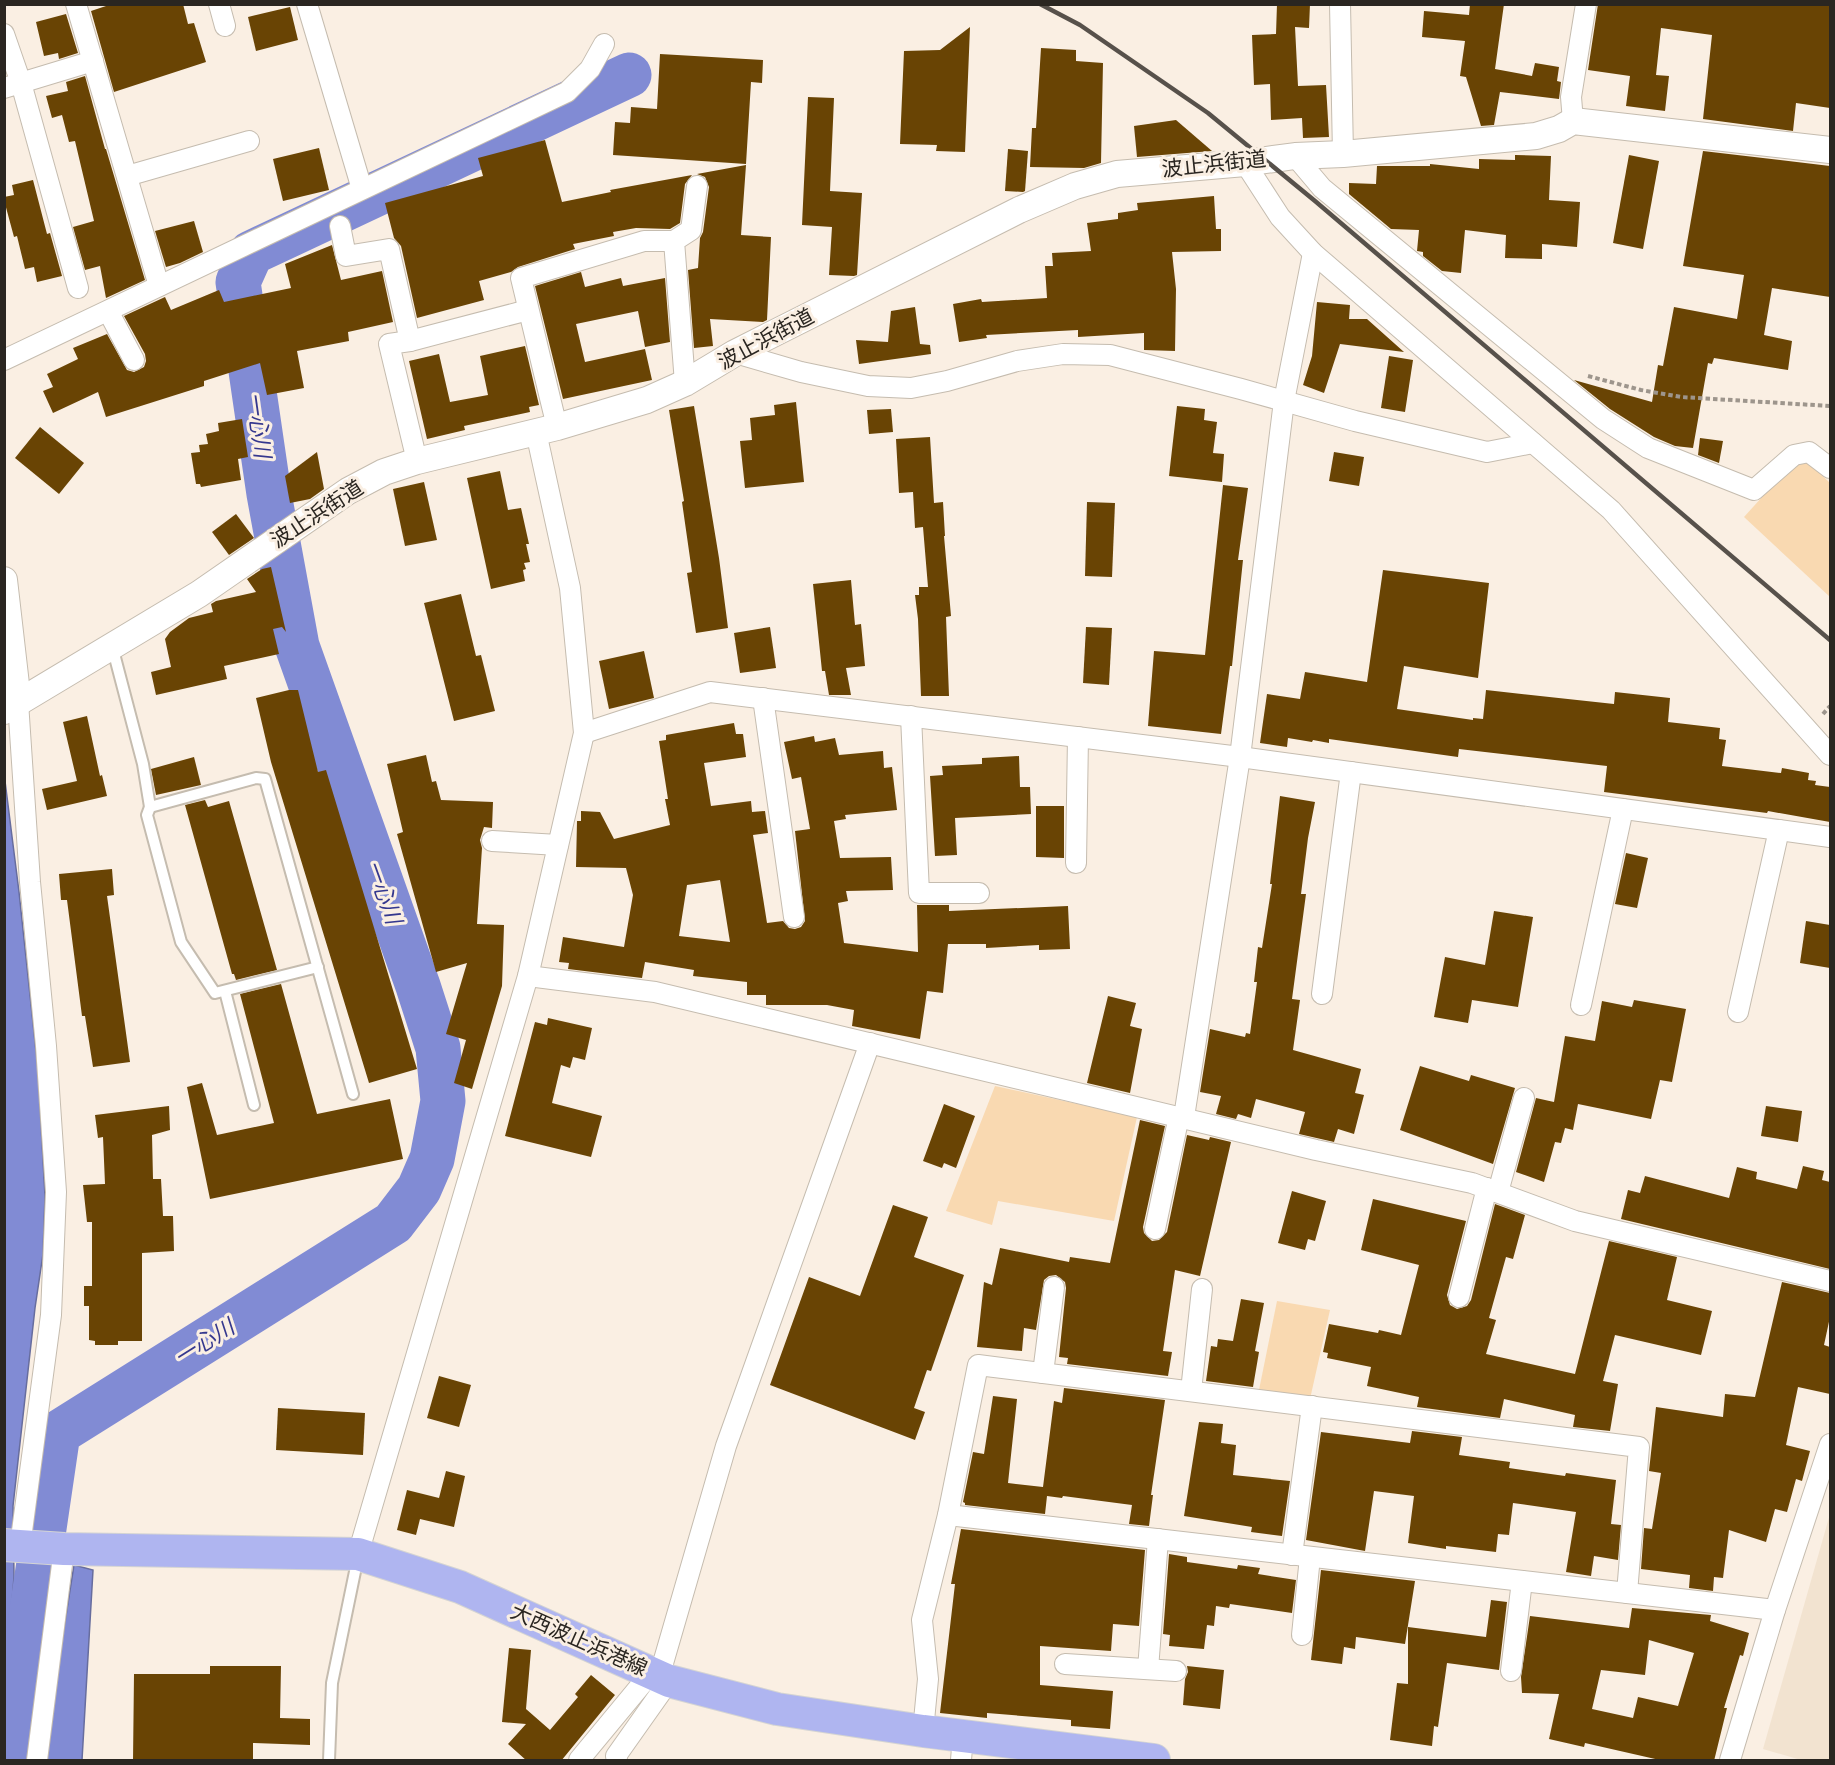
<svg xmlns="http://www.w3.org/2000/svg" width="1835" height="1765" font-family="'Exo 2','Noto Sans JP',sans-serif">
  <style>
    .built { fill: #f2e3d0 }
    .green { fill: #f9d9b1 }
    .water { fill: #818bd4; stroke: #676d9e; stroke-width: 1.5 }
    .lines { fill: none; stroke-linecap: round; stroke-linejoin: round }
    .river { stroke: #818bd4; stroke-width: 45 }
    .building { fill: #694404; fill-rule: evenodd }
    .service-casing { stroke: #c5bcaf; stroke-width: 14 }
    .minor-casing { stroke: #c5bcaf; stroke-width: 22 }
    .tertiary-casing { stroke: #c5bcaf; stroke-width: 28 }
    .primary-casing { stroke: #d4d4d3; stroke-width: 34 }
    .path { stroke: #9d958c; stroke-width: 4; stroke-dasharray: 4.5 3; stroke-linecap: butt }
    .service { stroke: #fff; stroke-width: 10 }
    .minor { stroke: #fff; stroke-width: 20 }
    .tertiary { stroke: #fff; stroke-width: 26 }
    .primary { stroke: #afb5f0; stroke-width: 32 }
    .rail { stroke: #57514b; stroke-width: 4.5 }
    .labels { text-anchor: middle; stroke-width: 6; stroke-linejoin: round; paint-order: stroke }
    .street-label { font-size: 21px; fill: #2a2621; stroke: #faefe3 }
    .water-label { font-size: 22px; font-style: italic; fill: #35388e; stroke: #faefe3 }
  </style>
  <rect width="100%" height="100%" fill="#faefe3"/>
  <!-- built -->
  <polygon class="built" points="1830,1514 1830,1760 1801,1760 1763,1749"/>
  <!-- green -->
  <g class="green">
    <polygon points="1804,458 1830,483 1830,597 1744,517 1792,464"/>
    <polygon points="995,1086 1137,1117 1114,1221 998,1201 992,1225 946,1211"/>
    <polygon points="1277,1301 1330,1310 1310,1399 1259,1390"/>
  </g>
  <!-- water -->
  <g class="water">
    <polygon points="5,781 19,892 38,1070 45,1196 43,1254 35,1308 13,1506 14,1577 5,1691"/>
    <polygon points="74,1565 93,1570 82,1760 45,1760 51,1711"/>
  </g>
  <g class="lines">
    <!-- river -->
    <polyline class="river" points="10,1760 58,1433 393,1223 419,1189 432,1159 443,1101 438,1048 418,986 297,646 269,494 238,282 251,253 629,75"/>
  </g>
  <!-- building -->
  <g class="building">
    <polygon points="112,4 183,4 188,24 194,23 206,62 114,92 91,11"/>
    <polygon points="1277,4 1310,4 1309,28 1295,27 1298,86 1326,85 1329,137 1303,138 1302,118 1271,120 1270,84 1254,85 1252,35 1276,34"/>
    <polygon points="1470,4 1504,4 1495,69 1532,76 1535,63 1559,67 1557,81 1561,82 1559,99 1500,92 1494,125 1481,126 1466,77 1460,76 1465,41 1422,37 1424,11 1469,15"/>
    <polygon points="1598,4 1830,4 1830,108 1796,103 1793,131 1703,119 1712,35 1661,28 1656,75 1669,76 1665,111 1626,106 1630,76 1588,70"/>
    <polygon points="290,7 298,40 256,51 248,17"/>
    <polygon points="66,14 78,53 59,59 58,53 44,56 36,22"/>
    <polygon points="970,27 965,152 936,151 937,145 900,144 904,51 940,50"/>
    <polygon points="1041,48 1076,50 1076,61 1103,63 1101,163 1084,168 1030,167 1032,128 1036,128"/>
    <polygon points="660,54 763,60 762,83 751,82 746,164 613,155 615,122 630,123 631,107 657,109"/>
    <polygon points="85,76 105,149 106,149 145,280 106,298 100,266 85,270 73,227 94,221 75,141 69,142 62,115 52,118 46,96 68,91 66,82"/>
    <polygon points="808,97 834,98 830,191 862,193 857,275 854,276 829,275 832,227 802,225"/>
    <polygon points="1176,120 1212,151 1137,157 1134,126"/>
    <polygon points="545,140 562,202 611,192 610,190 692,175 685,184 680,223 670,229 636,228 613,232 614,236 573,244 575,249 518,267 511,272 479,281 484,300 417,318 401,246 394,238 385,203 483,176 478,158"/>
    <polygon points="319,148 329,190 283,201 273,159"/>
    <polygon points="1008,149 1028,151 1025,191 1023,192 1005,191"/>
    <polygon points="1703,151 1830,166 1830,297 1772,288 1764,335 1792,341 1788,370 1714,358 1712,364 1708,363 1693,448 1675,446 1654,437 1610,409 1574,380 1652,402 1658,365 1663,366 1674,307 1737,319 1744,275 1683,266"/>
    <polygon points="1515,155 1551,156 1549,200 1580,202 1577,247 1542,244 1542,259 1505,258 1506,235 1465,230 1461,273 1442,271 1423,256 1423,252 1417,251 1419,230 1391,229 1349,194 1349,183 1376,184 1377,166 1430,166 1430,164 1479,169 1479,159 1515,160"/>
    <polygon points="1629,155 1659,161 1643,249 1613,243"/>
    <polygon points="746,165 741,235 771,237 767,320 763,322 710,319 713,346 694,348 688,270 698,268 700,238 703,232 709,187 705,177 697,174"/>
    <polygon points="33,180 47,234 50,233 62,276 37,282 34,267 25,269 17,236 14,237 4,200 4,197 14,195 12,185"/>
    <polygon points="1214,196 1216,229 1221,229 1221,251 1172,252 1176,289 1175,351 1144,350 1144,333 1078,337 1078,330 986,335 987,338 959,342 953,304 981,299 982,302 1047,298 1045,266 1053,266 1052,253 1091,251 1087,223 1118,219 1118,213 1138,210 1137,203"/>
    <polygon points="194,221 203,252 180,263 166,267 155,231"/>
    <polygon points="332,245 341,280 382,271 393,322 348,332 349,341 297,351 304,388 267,395 260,363 204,381 204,386 106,417 98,392 53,413 43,391 53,387 47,374 78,359 73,348 107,334 127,370 134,372 144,367 146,361 145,354 124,316 165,297 171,310 219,290 224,302 291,288 285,264"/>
    <polygon points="581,272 585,287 621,278 623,286 665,278 670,342 645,347 638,311 576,324 585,362 645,349 652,380 563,399 535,286"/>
    <polygon points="1317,302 1350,305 1349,319 1367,319 1404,352 1340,344 1324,393 1303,385 1312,356"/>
    <polygon points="915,307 920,344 930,345 931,354 859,364 856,340 888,342 891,311"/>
    <polygon points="525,346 539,405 529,407 530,412 464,426 465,430 427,439 409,361 439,354 450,402 488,395 480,356"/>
    <polygon points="1389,356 1413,360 1405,412 1381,408"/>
    <polygon points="796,402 804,482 745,488 740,441 752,440 750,418 775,415 774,405"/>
    <polygon points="694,406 719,558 728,628 696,633 687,573 692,572 682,502 684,501 669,410"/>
    <polygon points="1177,406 1205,409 1204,420 1217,422 1213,453 1224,454 1222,482 1169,476"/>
    <polygon points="891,409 893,432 869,434 867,410"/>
    <polygon points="242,419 248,457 238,459 241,480 201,487 200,484 196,484 191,453 200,452 199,445 208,444 206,434 219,431 218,423"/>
    <polygon points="40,427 84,463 59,494 15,458"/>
    <polygon points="930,437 934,503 943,502 945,536 944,536 951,616 946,617 949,696 921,696 918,619 915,595 919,595 919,587 928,587 923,527 915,528 913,492 899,493 896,439"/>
    <polygon points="1700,438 1723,441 1719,463 1698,455"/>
    <polygon points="317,452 324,489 310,499 290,503 285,476"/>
    <polygon points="1334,452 1364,457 1359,486 1329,481"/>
    <polygon points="500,471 508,510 521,508 529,544 526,544 530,562 524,563 526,569 523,570 525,581 491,589 467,478"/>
    <polygon points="424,482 437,540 405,546 393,489"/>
    <polygon points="1223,485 1248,488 1238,560 1243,560 1239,598 1232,666 1230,666 1221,734 1148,726 1154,651 1205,655"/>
    <polygon points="1087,502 1115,503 1112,577 1085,576"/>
    <polygon points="236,514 254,538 229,555 212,532"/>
    <polygon points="271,567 286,632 282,627 273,629 279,654 224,666 227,679 156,695 151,672 171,667 165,639 170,632 189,618 213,612 211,604 216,601 256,592 247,579 262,569"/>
    <polygon points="1383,570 1489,583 1478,678 1404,666 1397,709 1473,720 1473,718 1483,719 1486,690 1614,704 1615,692 1670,698 1668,722 1720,728 1719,739 1726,740 1722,766 1781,773 1782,768 1809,773 1808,780 1816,781 1815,785 1830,787 1830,822 1768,811 1767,813 1604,792 1607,766 1459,749 1458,757 1329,739 1329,743 1313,740 1312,742 1288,738 1287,747 1260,743 1267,694 1300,699 1305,672 1367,682"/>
    <polygon points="851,580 855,625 861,624 865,666 846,668 851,695 829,695 825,671 822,671 813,584"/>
    <polygon points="461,594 476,656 481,655 495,711 454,721 424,603"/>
    <polygon points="770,627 776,668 740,673 734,633"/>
    <polygon points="1086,627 1112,628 1109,685 1083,683"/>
    <polygon points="644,651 654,698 609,709 599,661"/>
    <polygon points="289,690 298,690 318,772 326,770 417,1069 369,1083 271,762 256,698"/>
    <polygon points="87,716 100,776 102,775 107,796 47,810 42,789 77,781 63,722"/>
    <path d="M 734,723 L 736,734 L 743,734 L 746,757 L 704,763 L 711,806 L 751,801 L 752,812 L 765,811 L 768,833 L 753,835 L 767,923 L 783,921 L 789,928 L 795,929 L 801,927 L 805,921 L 795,831 L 810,829 L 801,777 L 792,779 L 784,742 L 814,736 L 815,742 L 835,738 L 839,755 L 883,751 L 884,768 L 892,767 L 897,810 L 845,815 L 846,819 L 834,821 L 840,858 L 891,857 L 893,890 L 846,891 L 848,901 L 838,903 L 844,943 L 918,952 L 917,905 L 949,905 L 949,911 L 1068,906 L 1070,949 L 1039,950 L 1039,945 L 986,948 L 986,944 L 948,944 L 943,993 L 927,991 L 920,1039 L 852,1026 L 854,1010 L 827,1005 L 766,1005 L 766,995 L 747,995 L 747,982 L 693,976 L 694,970 L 645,962 L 642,978 L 568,969 L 569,963 L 559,962 L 563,937 L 624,947 L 633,895 L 626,868 L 576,867 L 577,821 L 581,821 L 581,811 L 600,812 L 614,839 L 670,825 L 665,799 L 668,799 L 659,741 L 666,740 L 666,735 ZM 720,880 L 730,942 L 679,936 L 687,885 Z"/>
    <polygon points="426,755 432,782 436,781 441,800 493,802 492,828 484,827 480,840 482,848 477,924 504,925 502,986 472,1089 454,1083 466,1040 446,1034 467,963 436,972 397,834 403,832 387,764"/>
    <polygon points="1019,756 1020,787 1030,787 1031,814 955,818 957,855 935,856 930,776 943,775 942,766 982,764 982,758"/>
    <polygon points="194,757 201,785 156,795 151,769"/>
    <polygon points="1280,796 1315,802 1308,838 1301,894 1306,894 1292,999 1300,1000 1293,1050 1361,1069 1355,1093 1364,1095 1354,1134 1338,1129 1334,1142 1299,1134 1305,1112 1256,1099 1251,1118 1238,1114 1236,1119 1216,1114 1221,1096 1200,1092 1210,1029 1245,1037 1246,1033 1250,1034 1257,982 1254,982 1258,947 1262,948 1272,884 1270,884"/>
    <polygon points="205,800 208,807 229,801 277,970 236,980 234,974 232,974 185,805"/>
    <polygon points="1036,806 1064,806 1064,858 1036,857"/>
    <polygon points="1626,853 1648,858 1637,908 1615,904"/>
    <polygon points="112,869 114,895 107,896 130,1062 93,1067 85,1016 82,1016 67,900 61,900 59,874"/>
    <polygon points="1494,911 1533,917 1518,1007 1472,1000 1468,1023 1434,1017 1445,957 1485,965"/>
    <polygon points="1806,921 1830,925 1830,968 1800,963"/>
    <polygon points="281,984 317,1114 390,1099 403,1159 210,1199 187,1087 202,1083 217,1135 274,1123 240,994"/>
    <polygon points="1108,996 1136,1003 1130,1026 1142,1029 1130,1093 1087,1083"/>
    <polygon points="1634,1000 1686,1009 1672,1082 1660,1080 1651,1119 1578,1104 1573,1130 1565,1128 1561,1143 1555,1142 1544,1182 1516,1172 1536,1098 1554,1102 1565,1036 1595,1041 1602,1001 1632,1007"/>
    <polygon points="548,1018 592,1028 585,1060 573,1057 570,1068 561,1065 552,1103 602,1116 591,1157 505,1136 535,1022 547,1025"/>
    <polygon points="1420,1066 1469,1081 1471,1075 1515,1088 1493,1164 1400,1130"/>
    <polygon points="944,1104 975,1116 956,1168 944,1163 942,1168 923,1161"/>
    <polygon points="169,1106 170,1130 152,1135 153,1179 161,1179 163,1216 173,1216 174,1251 142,1253 142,1341 118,1341 118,1345 95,1345 95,1341 89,1340 89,1306 84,1306 84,1286 92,1286 92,1222 87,1222 83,1185 105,1184 103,1137 98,1138 95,1115"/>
    <polygon points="1766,1106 1802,1111 1798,1142 1761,1136"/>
    <polygon points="1140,1120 1165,1126 1143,1227 1144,1233 1152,1241 1159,1240 1167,1232 1187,1135 1209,1140 1210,1137 1231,1142 1200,1276 1175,1270 1163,1351 1172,1352 1168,1376 1067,1364 1068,1358 1059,1357 1066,1288 1065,1282 1056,1275 1049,1276 1044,1280 1036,1330 1024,1328 1022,1351 977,1347 984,1282 992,1285 1000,1248 1069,1262 1070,1257 1110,1263"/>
    <polygon points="1803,1166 1824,1171 1822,1180 1830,1182 1830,1269 1621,1219 1628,1190 1640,1193 1645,1176 1729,1198 1737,1167 1757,1172 1756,1179 1797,1189"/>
    <polygon points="1292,1191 1326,1201 1315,1241 1308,1239 1305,1250 1278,1243"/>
    <polygon points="1373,1199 1466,1221 1447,1295 1450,1305 1457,1309 1467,1306 1471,1300 1495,1204 1525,1215 1513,1259 1506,1257 1489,1318 1496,1320 1486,1354 1575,1374 1609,1241 1677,1257 1667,1300 1712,1311 1701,1355 1615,1335 1603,1381 1618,1384 1610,1431 1573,1427 1575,1415 1504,1399 1500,1418 1417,1407 1419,1397 1367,1386 1371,1367 1327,1358 1328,1353 1323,1352 1329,1324 1378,1333 1379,1330 1401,1335 1419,1265 1361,1250"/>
    <polygon points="893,1205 928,1217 914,1257 964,1275 931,1371 927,1370 914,1408 925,1412 915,1440 770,1385 809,1277 860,1296"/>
    <polygon points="1782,1282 1830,1293 1830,1317 1824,1345 1830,1347 1830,1394 1798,1387 1786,1445 1810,1451 1802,1481 1796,1479 1787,1512 1775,1509 1766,1542 1729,1530 1723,1578 1714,1577 1713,1591 1689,1588 1690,1575 1641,1569 1644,1528 1652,1529 1661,1473 1649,1471 1656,1407 1723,1417 1725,1394 1755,1397"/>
    <polygon points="1241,1299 1264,1303 1255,1351 1259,1352 1253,1387 1206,1381 1211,1346 1217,1347 1218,1339 1233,1341"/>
    <polygon points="439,1376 471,1385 459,1427 427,1418"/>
    <polygon points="1064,1388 1165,1400 1151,1495 1153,1495 1149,1526 1129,1524 1132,1505 1063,1496 1062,1498 1047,1496 1045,1514 965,1505 965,1503 963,1502 973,1452 984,1454 993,1396 1017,1399 1008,1483 1043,1487 1054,1401 1062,1403"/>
    <polygon points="278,1408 365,1413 363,1455 276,1450"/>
    <polygon points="1199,1422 1223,1424 1221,1443 1236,1445 1233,1475 1290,1481 1282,1536 1251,1532 1252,1527 1184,1516"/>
    <polygon points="1412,1431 1462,1437 1459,1455 1510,1462 1509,1468 1565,1476 1566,1473 1616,1480 1611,1524 1621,1525 1618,1560 1594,1556 1591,1576 1566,1572 1576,1512 1513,1503 1509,1535 1498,1534 1496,1552 1446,1546 1446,1549 1408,1543 1414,1496 1374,1491 1365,1551 1306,1540 1321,1432 1410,1443"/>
    <polygon points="446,1471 465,1476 454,1527 420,1519 416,1535 397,1530 407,1490 439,1498"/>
    <polygon points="961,1529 1145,1550 1139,1626 1113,1624 1111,1651 1040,1646 1040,1685 1113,1691 1110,1729 1071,1726 1071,1720 987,1713 987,1718 940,1713 955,1584 951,1584"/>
    <polygon points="1169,1554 1187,1557 1187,1562 1237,1569 1238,1565 1260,1568 1258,1574 1296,1580 1292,1613 1230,1604 1229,1608 1216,1606 1214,1626 1207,1625 1204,1649 1169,1646 1170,1635 1163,1634"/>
    <polygon points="1321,1570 1415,1581 1405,1644 1356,1637 1355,1649 1344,1647 1342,1664 1311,1660"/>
    <polygon points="1491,1600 1507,1602 1499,1670 1447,1663 1438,1727 1434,1726 1432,1746 1390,1740 1397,1683 1408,1684 1408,1627 1486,1637"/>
    <path d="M 1632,1608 L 1711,1615 L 1710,1621 L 1749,1633 L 1743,1656 L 1740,1655 L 1724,1708 L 1727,1708 L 1714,1761 L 1664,1761 L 1585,1743 L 1584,1747 L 1549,1739 L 1559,1694 L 1522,1693 L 1521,1677 L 1530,1616 L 1629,1628 ZM 1649,1640 L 1694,1653 L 1678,1706 L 1638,1697 L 1633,1718 L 1592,1709 L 1601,1670 L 1645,1675 Z"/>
    <polygon points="509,1648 531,1650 526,1709 550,1730 578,1697 575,1694 591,1675 615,1695 561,1761 527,1761 508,1744 526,1724 502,1722"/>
    <polygon points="210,1666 281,1666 280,1718 310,1719 310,1745 253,1743 253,1761 133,1761 134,1674 210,1674"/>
    <polygon points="1187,1666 1224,1670 1220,1709 1183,1705 1185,1679 1188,1672"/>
  </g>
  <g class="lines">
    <defs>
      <g id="service">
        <polyline points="112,646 143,764 150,807 256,778 265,779 353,1094"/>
        <polyline points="150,807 147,815 181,942 215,993 318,967"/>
        <polyline points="225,991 254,1105"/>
        <polyline points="329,1760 332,1683 358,1557"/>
      </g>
      <g id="minor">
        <polyline points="76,4 159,286"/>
        <polyline points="219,4 225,26"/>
        <polyline points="307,4 362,189"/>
        <polyline points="1340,4 1343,154"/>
        <polyline points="4,34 21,83 78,288"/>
        <polyline points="4,88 93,61"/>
        <polyline points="1573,121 1571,97 1586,4"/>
        <polyline points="1295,156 1322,188 1603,419 1648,448 1754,490 1794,455 1809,452 1830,468"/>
        <polyline points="1245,163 1280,217 1313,253 1611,510 1830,755"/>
        <polyline points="127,176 249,141"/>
        <polyline points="340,226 346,256 389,249 410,341 528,310"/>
        <polyline points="108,311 134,360"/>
        <polyline points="410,341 389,344 417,461"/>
        <polyline points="735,353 801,372 868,386 911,388 947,381 1017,361 1063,354 1110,355 1241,389 1355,421 1487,452 1533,443"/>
        <polyline points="4,360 567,92 590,69 604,44"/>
        <polyline points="685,383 674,241 691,230 697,186"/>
        <polyline points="557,427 521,278 644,241 674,241"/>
        <polyline points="763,698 794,917"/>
        <polyline points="18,702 30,882 46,1046 56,1192 51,1315 20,1546"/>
        <polyline points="911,716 919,893 979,893"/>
        <polyline points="584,733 710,692 1240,757 1830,837"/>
        <polyline points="492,841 558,845"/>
        <polyline points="1076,863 1078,737"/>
        <polyline points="528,976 655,992 1316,1150 1472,1183 1575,1221 1830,1281"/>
        <polyline points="1322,994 1351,772"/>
        <polyline points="1581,1005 1623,809"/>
        <polyline points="1738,1012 1779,830"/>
        <polyline points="1184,1117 1240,757 1284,401 1313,253"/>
        <polyline points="1498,1192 1524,1098"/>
        <polyline points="1155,1229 1179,1116"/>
        <polyline points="1459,1297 1487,1188"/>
        <polyline points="1043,1373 1054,1287"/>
        <polyline points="1191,1391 1202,1289"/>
        <polyline points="948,1515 1775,1610"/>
        <polyline points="358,1554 528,976 584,733 570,588 536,432"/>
        <polyline points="1292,1555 1312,1406"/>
        <polyline points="1302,1635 1310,1557"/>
        <polyline points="1065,1664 1176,1671"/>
        <polyline points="1148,1669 1158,1539"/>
        <polyline points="1511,1671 1522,1581"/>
        <polyline points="659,1677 726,1446 870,1043"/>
        <polyline points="923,1731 928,1679 922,1620 948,1515 978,1365 1639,1447 1627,1593"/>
        <polyline points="37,1760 64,1549"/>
        <polyline points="579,1760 651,1673"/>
        <polyline points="617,1760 616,1756 669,1681"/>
        <polyline points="961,1760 963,1736"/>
        <polyline points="1730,1760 1775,1610 1830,1444"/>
      </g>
      <g id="tertiary">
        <polyline points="4,580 18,702"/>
        <polyline points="4,711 199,594 348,491 384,472 417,461 557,427 647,400 685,383 735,353 1019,210 1075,186 1117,174 1245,163 1295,156 1343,154 1536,136 1559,129 1573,121 1830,150"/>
      </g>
      <polyline id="primary" points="4,1545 64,1549 358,1554 460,1587 669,1681 777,1709 923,1731 1154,1760"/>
    </defs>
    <!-- service casing -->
    <use href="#service" class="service-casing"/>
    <!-- minor casing -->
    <use href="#minor" class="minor-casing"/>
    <!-- tertiary casing -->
    <use href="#tertiary" class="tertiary-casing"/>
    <!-- primary casing -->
    <use href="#primary" class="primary-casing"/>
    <!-- path -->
    <g class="path">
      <polyline points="1588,376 1641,390 1681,397 1830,406"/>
      <polyline points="1823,714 1830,706"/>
    </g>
    <!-- service -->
    <use href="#service" class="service"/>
    <!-- minor -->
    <use href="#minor" class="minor"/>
    <!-- tertiary -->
    <use href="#tertiary" class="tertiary"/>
    <!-- primary -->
    <use href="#primary" class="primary"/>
    <!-- rail -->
    <polyline class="rail" points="1040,4 1080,25 1208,113 1315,201 1830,640"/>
  </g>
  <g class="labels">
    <!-- street labels -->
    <g class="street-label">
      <text transform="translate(1214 164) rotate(-6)" y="7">波止浜街道</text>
      <text transform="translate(766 339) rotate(-28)" y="7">波止浜街道</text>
      <text transform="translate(317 514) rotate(-33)" y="7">波止浜街道</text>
      <text transform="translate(579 1640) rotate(24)" y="7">大西波止浜港線</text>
    </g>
    <!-- water labels -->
    <g class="water-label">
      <text transform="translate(259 425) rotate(82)" y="8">一心川</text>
      <text transform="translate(384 892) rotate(70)" y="8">一心川</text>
      <text transform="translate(204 1342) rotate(-32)" y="8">一心川</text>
    </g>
  </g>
  <!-- border -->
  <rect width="1835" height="1765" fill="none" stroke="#2a2621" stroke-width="12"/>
</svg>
